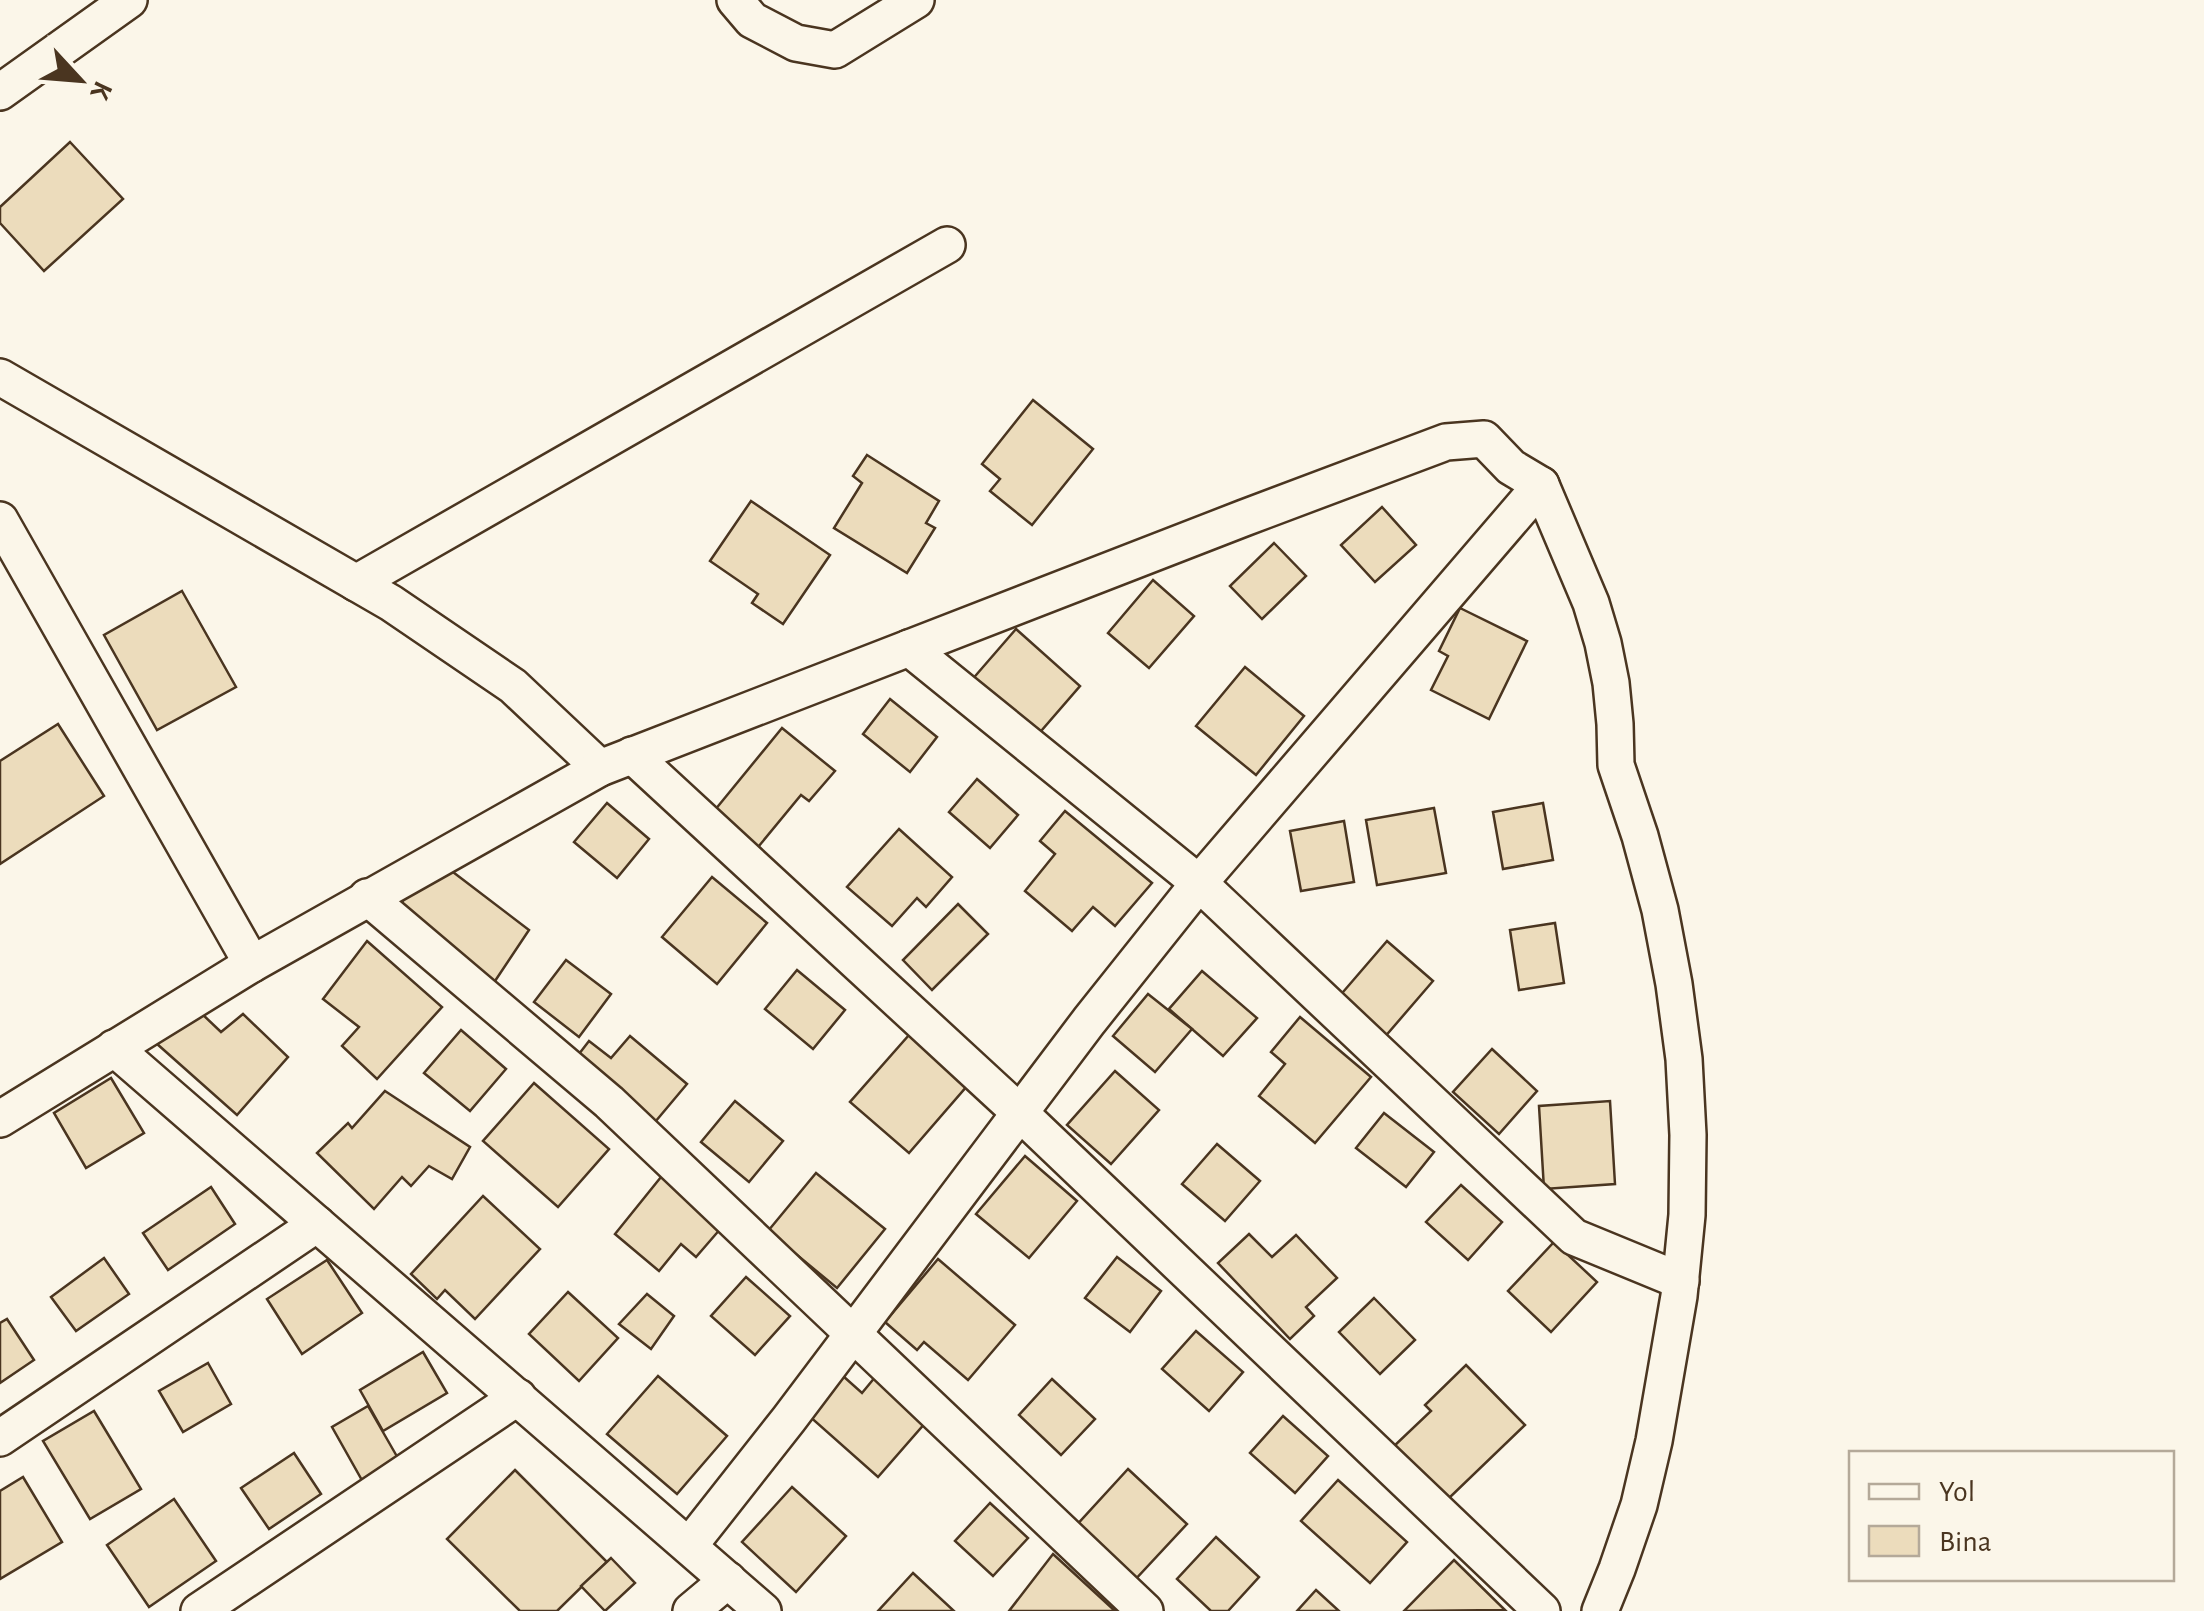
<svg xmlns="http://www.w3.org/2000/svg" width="2204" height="1611" font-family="'Alegreya Sans',sans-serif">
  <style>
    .building { fill: #ecdcbc; stroke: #4a3520; stroke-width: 2.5 }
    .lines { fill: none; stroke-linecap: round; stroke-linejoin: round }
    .street-casing { stroke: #4a3520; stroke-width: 40 }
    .street { stroke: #fbf6e9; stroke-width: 35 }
  </style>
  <rect width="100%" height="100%" fill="#fbf6e9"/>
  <!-- building -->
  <g class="building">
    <polygon points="70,142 123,199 44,271 0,223 0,207"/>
    <polygon points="1033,400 1093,449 1032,525 990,491 1000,479 982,464"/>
    <polygon points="867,455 939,501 926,523 935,528 907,573 834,528 862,483 853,476"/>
    <polygon points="751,501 830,555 783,624 752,603 758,594 710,561"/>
    <polygon points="1382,507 1416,545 1375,582 1341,545"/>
    <polygon points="1274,543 1306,576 1262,619 1230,586"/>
    <polygon points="1153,580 1194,616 1149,668 1108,633"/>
    <polygon points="182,591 236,687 157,730 104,635"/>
    <polygon points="1460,608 1527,641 1489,719 1431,690 1448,656 1439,651"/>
    <polygon points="1016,629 1080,686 1035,738 970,682"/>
    <polygon points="1245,667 1304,716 1256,775 1196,726"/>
    <polygon points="890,699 937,737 910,772 863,734"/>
    <polygon points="58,724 104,796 0,864 0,761"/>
    <polygon points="782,728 835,771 809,801 801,795 754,852 710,816"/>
    <polygon points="977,779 1018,815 990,848 949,812"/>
    <polygon points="607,803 649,839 617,878 574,842"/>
    <polygon points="1543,803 1553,860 1503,869 1493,812"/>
    <polygon points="1434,808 1446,873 1377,885 1366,820"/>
    <polygon points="1065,811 1152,883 1115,926 1093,907 1072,931 1025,891 1055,854 1040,841"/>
    <polygon points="1344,821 1354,882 1301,891 1290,831"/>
    <polygon points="899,829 952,877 926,907 917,898 892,926 847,887"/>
    <polygon points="449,869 529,930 489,990 396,909 406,897"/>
    <polygon points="712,877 767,923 717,984 662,937"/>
    <polygon points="958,904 988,934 932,990 903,960"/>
    <polygon points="1555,923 1564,983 1519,990 1510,930"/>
    <polygon points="367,941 442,1007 377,1079 342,1046 359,1027 323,999"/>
    <polygon points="1387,941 1433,981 1383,1039 1337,999"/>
    <polygon points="566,960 611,994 579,1037 534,1002"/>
    <polygon points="797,970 845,1010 813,1049 765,1009"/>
    <polygon points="1202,971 1257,1018 1223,1056 1169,1009"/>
    <polygon points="1148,994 1192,1029 1155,1072 1113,1036"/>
    <polygon points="200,1012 221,1032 243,1014 288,1057 237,1115 156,1043"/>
    <polygon points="1300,1017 1371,1077 1315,1143 1259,1096 1285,1064 1271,1052"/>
    <polygon points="461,1030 506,1069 470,1111 424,1073"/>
    <polygon points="909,1035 967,1086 909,1153 850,1102"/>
    <polygon points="630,1036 687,1084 650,1128 572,1063 589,1041 611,1058"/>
    <polygon points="1492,1049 1537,1091 1499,1134 1453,1092"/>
    <polygon points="1115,1071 1159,1110 1111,1164 1067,1125"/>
    <polygon points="111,1078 144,1133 86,1168 54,1113"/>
    <polygon points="534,1083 609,1149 558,1207 483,1141"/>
    <polygon points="385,1091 470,1147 452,1179 429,1166 411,1186 402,1177 374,1209 317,1153 348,1123 352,1128"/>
    <polygon points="735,1101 783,1141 749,1182 701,1142"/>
    <polygon points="1610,1101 1615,1184 1544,1189 1539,1106"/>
    <polygon points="1384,1113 1434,1152 1406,1187 1356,1148"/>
    <polygon points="1217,1144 1260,1181 1225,1221 1182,1184"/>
    <polygon points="1025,1156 1077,1201 1029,1258 976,1214"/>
    <polygon points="816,1173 885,1229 837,1288 768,1231"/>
    <polygon points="661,1177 722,1227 696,1257 681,1244 659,1271 615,1234"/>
    <polygon points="1461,1185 1502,1222 1468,1260 1426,1222"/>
    <polygon points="211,1187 235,1224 168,1270 143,1233"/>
    <polygon points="483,1196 540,1249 475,1319 445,1290 437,1299 411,1274"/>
    <polygon points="1249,1234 1272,1257 1296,1235 1337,1278 1306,1307 1314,1316 1290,1339 1218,1263"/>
    <polygon points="1554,1242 1597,1282 1551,1332 1508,1291"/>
    <polygon points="1117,1257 1161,1291 1130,1332 1085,1298"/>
    <polygon points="104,1258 129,1294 76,1331 51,1297"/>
    <polygon points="938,1259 1015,1325 968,1380 924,1342 917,1350 885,1322"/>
    <polygon points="327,1260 362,1313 302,1354 267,1299"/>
    <polygon points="746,1277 790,1316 755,1355 711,1316"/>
    <polygon points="568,1292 618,1338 579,1381 529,1334"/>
    <polygon points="647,1294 674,1316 651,1349 619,1324"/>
    <polygon points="1374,1298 1415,1340 1380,1374 1339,1332"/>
    <polygon points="7,1319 34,1360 0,1383 0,1323"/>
    <polygon points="1196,1331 1243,1372 1209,1411 1162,1369"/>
    <polygon points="423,1352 447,1393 383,1431 360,1390"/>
    <polygon points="208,1363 231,1404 183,1432 159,1391"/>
    <polygon points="1466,1365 1525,1425 1446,1501 1393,1447 1431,1411 1425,1405"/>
    <polygon points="658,1376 727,1436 677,1494 607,1434"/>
    <polygon points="843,1376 862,1393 876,1376 926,1422 878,1477 808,1415"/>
    <polygon points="1052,1379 1095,1419 1061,1455 1019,1415"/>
    <polygon points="368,1406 399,1460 363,1482 332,1427"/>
    <polygon points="94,1411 141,1489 90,1519 43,1441"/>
    <polygon points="1283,1416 1328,1456 1295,1493 1250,1453"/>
    <polygon points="294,1453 321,1494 269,1529 241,1488"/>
    <polygon points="1128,1469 1187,1524 1132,1583 1073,1529"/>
    <polygon points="515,1470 607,1562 557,1611 520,1611 447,1539"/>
    <polygon points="23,1477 62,1542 0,1579 0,1491"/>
    <polygon points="1338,1480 1407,1542 1370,1583 1301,1521"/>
    <polygon points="792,1487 846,1536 796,1592 742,1542"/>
    <polygon points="174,1499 216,1561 149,1607 107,1545"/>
    <polygon points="990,1503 1028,1538 993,1576 955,1541"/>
    <polygon points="1216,1537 1259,1577 1228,1611 1211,1611 1177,1579"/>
    <polygon points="1053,1554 1115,1611 1009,1611"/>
    <polygon points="611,1558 635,1583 605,1611 581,1586"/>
    <polygon points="1454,1560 1505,1610 1404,1611"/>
    <polygon points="913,1573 954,1611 878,1611"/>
    <polygon points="1316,1590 1339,1611 1297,1611"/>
  </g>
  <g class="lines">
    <defs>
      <g id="street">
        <polyline points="735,0 752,20 796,43 835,50 916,0"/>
        <polyline points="0,92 129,0"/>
        <polyline points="0,377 391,603 513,686 600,768"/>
        <polyline points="0,520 252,964"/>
        <polyline points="356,583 947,245"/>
        <polyline points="909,648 1199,883 1574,1237 1681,1281"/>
        <polyline points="632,755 1020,1113 1542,1611"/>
        <polyline points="367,897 609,1102 1145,1611"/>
        <polyline points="114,1048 763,1611"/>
        <polyline points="0,1119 252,964 600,768 1244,518 1446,442 1484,439 1511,467 1541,485 1591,603 1603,643 1611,683 1615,724 1616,765 1640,836 1660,910 1674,984 1684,1059 1688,1135 1687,1215 1679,1296 1654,1441 1639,1505 1617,1569 1600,1611"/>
        <polyline points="0,1438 317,1224"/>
        <polyline points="689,1546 789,1419 1089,1021 1199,883 1541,485"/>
        <polyline points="199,1611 518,1397"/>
        <polyline points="691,1611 728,1580"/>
      </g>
    </defs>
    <!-- street casing -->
    <use href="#street" class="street-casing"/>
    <!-- street -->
    <use href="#street" class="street"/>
  </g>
  <!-- legend -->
  <rect x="1849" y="1451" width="325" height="130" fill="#fbf6e9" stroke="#b4a999" stroke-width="2.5"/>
  <rect x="1869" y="1484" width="50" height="15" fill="#fbf6e9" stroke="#b4a999" stroke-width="2.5"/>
  <text x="1939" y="1501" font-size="30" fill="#4a3520">Yol</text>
  <rect x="1869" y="1526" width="50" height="30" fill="#ecdcbc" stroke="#b4a999" stroke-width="2.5"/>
  <text x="1939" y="1551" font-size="30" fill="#4a3520">Bina</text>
  <!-- north arrow -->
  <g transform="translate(80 80) rotate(116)" stroke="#fbf6e9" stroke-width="8" paint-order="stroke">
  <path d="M0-8L18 38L0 25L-18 38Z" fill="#4a3520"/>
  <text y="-15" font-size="28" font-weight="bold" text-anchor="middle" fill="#4a3520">K</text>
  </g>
</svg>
